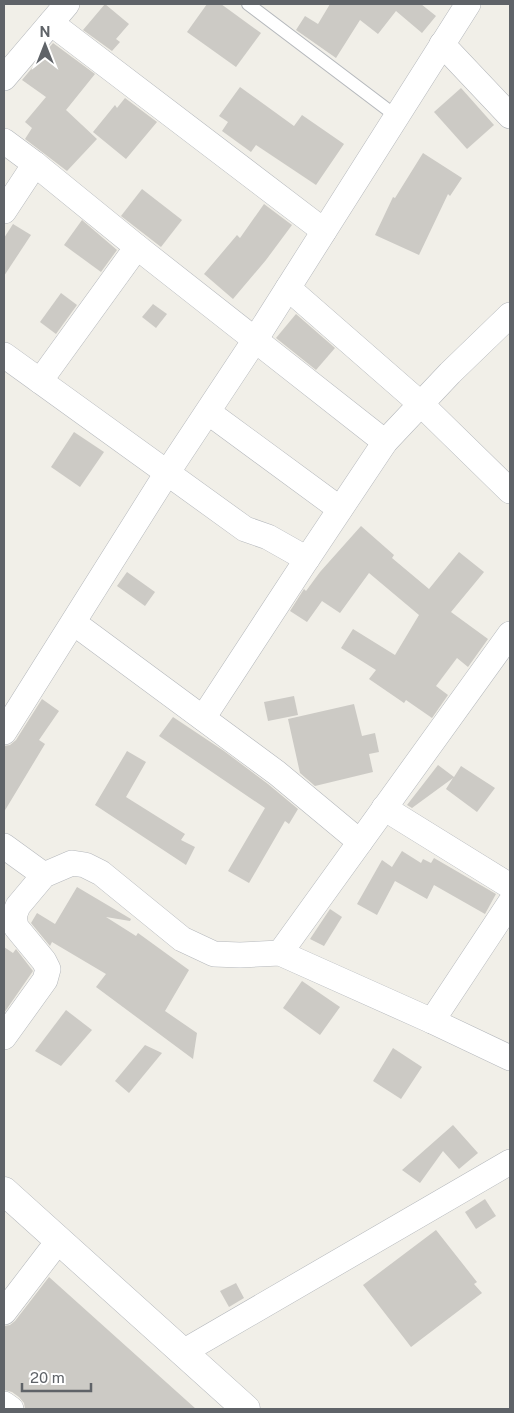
<svg xmlns="http://www.w3.org/2000/svg" width="514" height="1413" font-family="'Public Sans',sans-serif">
  <style>
    .building { fill: #cccac5 }
    .lines { fill: none; stroke-linecap: round; stroke-linejoin: round }
    .service-casing { stroke: #b5b8bc; stroke-width: 14 }
    .minor-casing { stroke: #b5b8bc; stroke-width: 26 }
    .tertiary-casing { stroke: #b5b8bc; stroke-width: 29 }
    .service { stroke: #fff; stroke-width: 12 }
    .minor { stroke: #fff; stroke-width: 25 }
    .tertiary { stroke: #fff; stroke-width: 28 }
  </style>
  <rect width="100%" height="100%" fill="#f1efe8"/>
  <!-- building -->
  <g class="building">
    <polygon points="105,4 129,24 116,39 120,42 112,51 83,30"/>
    <polygon points="207,4 221,4 261,33 236,67 187,32"/>
    <polygon points="330,4 421,4 436,16 422,33 396,11 378,34 360,20 336,58 296,30 305,16 318,24"/>
    <polygon points="53,43 95,74 66,110 97,139 67,171 25,139 32,128 25,122 46,97 22,80"/>
    <polygon points="240,87 294,126 302,115 344,144 316,185 256,145 251,152 222,131 228,122 219,116"/>
    <polygon points="461,88 494,125 467,149 434,112"/>
    <polygon points="125,98 157,122 126,159 93,132 115,105 117,108"/>
    <polygon points="423,153 462,178 450,196 448,194 419,255 375,235 393,197 395,198"/>
    <polygon points="142,189 182,220 161,247 121,216"/>
    <polygon points="264,204 292,225 266,260 233,299 204,274 237,235 240,238"/>
    <polygon points="82,220 117,250 101,272 64,245"/>
    <polygon points="13,224 31,235 4,276 4,238"/>
    <polygon points="61,293 77,305 56,334 40,322"/>
    <polygon points="153,304 167,314 156,328 142,317"/>
    <polygon points="296,314 335,348 316,370 276,338"/>
    <polygon points="74,432 104,452 80,487 51,467"/>
    <polygon points="361,526 394,555 392,558 429,589 459,552 484,572 451,612 488,639 468,667 457,658 436,686 448,695 432,718 406,700 404,703 369,679 376,670 341,648 353,629 395,655 419,615 369,573 340,613 322,601 307,622 290,611 304,589 306,591 320,572"/>
    <polygon points="127,572 155,592 145,606 117,586"/>
    <polygon points="294,696 298,715 268,721 264,702"/>
    <polygon points="42,699 59,711 39,740 45,744 4,812 4,746 10,745 16,740"/>
    <polygon points="354,704 362,736 375,733 379,752 369,754 373,772 315,786 300,773 288,719"/>
    <polygon points="173,717 224,751 268,784 298,809 289,824 285,821 249,883 228,871 265,808 159,736"/>
    <polygon points="127,751 146,762 126,797 185,834 181,840 195,847 186,865 95,805"/>
    <polygon points="438,765 454,777 461,766 495,788 477,812 446,789 453,778 412,808 407,805"/>
    <polygon points="402,851 421,863 423,859 431,863 434,858 496,894 485,914 434,885 427,899 395,881 377,915 357,904 382,860 392,867"/>
    <polygon points="77,887 131,919 130,921 106,917 136,936 138,933 189,970 165,1011 197,1033 193,1059 96,987 106,974 52,942 50,946 31,923 37,913 55,924"/>
    <polygon points="330,909 342,917 324,946 310,939"/>
    <polygon points="4,947 13,953 16,949 33,971 4,1013"/>
    <polygon points="302,981 340,1007 320,1035 283,1008"/>
    <polygon points="66,1010 92,1030 61,1066 35,1051"/>
    <polygon points="145,1045 162,1053 129,1093 115,1081"/>
    <polygon points="393,1048 422,1067 401,1099 373,1081"/>
    <polygon points="453,1125 478,1153 459,1169 443,1151 420,1183 402,1170"/>
    <polygon points="485,1199 496,1216 476,1229 465,1212"/>
    <polygon points="436,1230 477,1282 474,1284 482,1293 411,1347 363,1285"/>
    <polygon points="49,1277 196,1409 25,1409 24,1403 19,1397 12,1392 4,1390 4,1326 10,1325 15,1321"/>
    <polygon points="236,1283 244,1298 229,1307 220,1291"/>
  </g>
  <g class="lines">
    <defs>
      <polyline id="service" points="248,4 396,116"/>
      <g id="minor">
        <polyline points="51,23 324,231"/>
        <polyline points="442,44 510,116"/>
        <polyline points="4,78 67,4"/>
        <polyline points="4,141 35,164 137,247 385,442"/>
        <polyline points="4,211 35,164"/>
        <polyline points="288,288 422,405 510,491"/>
        <polyline points="4,355 245,529 268,537 307,559 385,442 450,373 510,315"/>
        <polyline points="40,381 137,247"/>
        <polyline points="208,412 340,509"/>
        <polyline points="74,623 277,773 360,842"/>
        <polyline points="203,718 307,559"/>
        <polyline points="4,732 167,473 255,340 468,4"/>
        <polyline points="384,808 510,886"/>
        <polyline points="4,846 44,875"/>
        <polyline points="280,953 510,634"/>
        <polyline points="432,1021 510,903"/>
        <polyline points="4,1037 45,980 48,969 44,961 16,927 14,916 18,906 44,875 72,863 85,865 101,873 182,939 214,954 240,955 280,953 432,1021 510,1058"/>
        <polyline points="4,1312 59,1240"/>
        <polyline points="183,1352 510,1162"/>
        <polyline points="4,1404 11,1409"/>
      </g>
      <polyline id="tertiary" points="4,1191 246,1409"/>
    </defs>
    <!-- service casing -->
    <use href="#service" class="service-casing"/>
    <!-- minor casing -->
    <use href="#minor" class="minor-casing"/>
    <!-- tertiary casing -->
    <use href="#tertiary" class="tertiary-casing"/>
    <!-- service -->
    <use href="#service" class="service"/>
    <!-- minor -->
    <use href="#minor" class="minor"/>
    <!-- tertiary -->
    <use href="#tertiary" class="tertiary"/>
  </g>
  <!-- border -->
  <rect width="514" height="1413" fill="none" stroke="#5f6368" stroke-width="10"/>
  <!-- north arrow -->
  <g transform="translate(45 45)" stroke="#ffffff" stroke-width="4" paint-order="stroke">
  <path d="M0-4L9 19L0 12L-9 19Z" fill="#5f6368"/>
  <text y="-8" font-size="14" font-weight="bold" text-anchor="middle" fill="#5f6368">N</text>
  </g>
  <!-- scale -->
  <path d="M22 1383v8h69v-8" fill="none" stroke="#5f6368" stroke-width="2.5"/>
  <text x="30" y="1383" font-size="15" fill="#5f6368" stroke="#ffffff" stroke-width="4" paint-order="stroke">20 m</text>
</svg>
